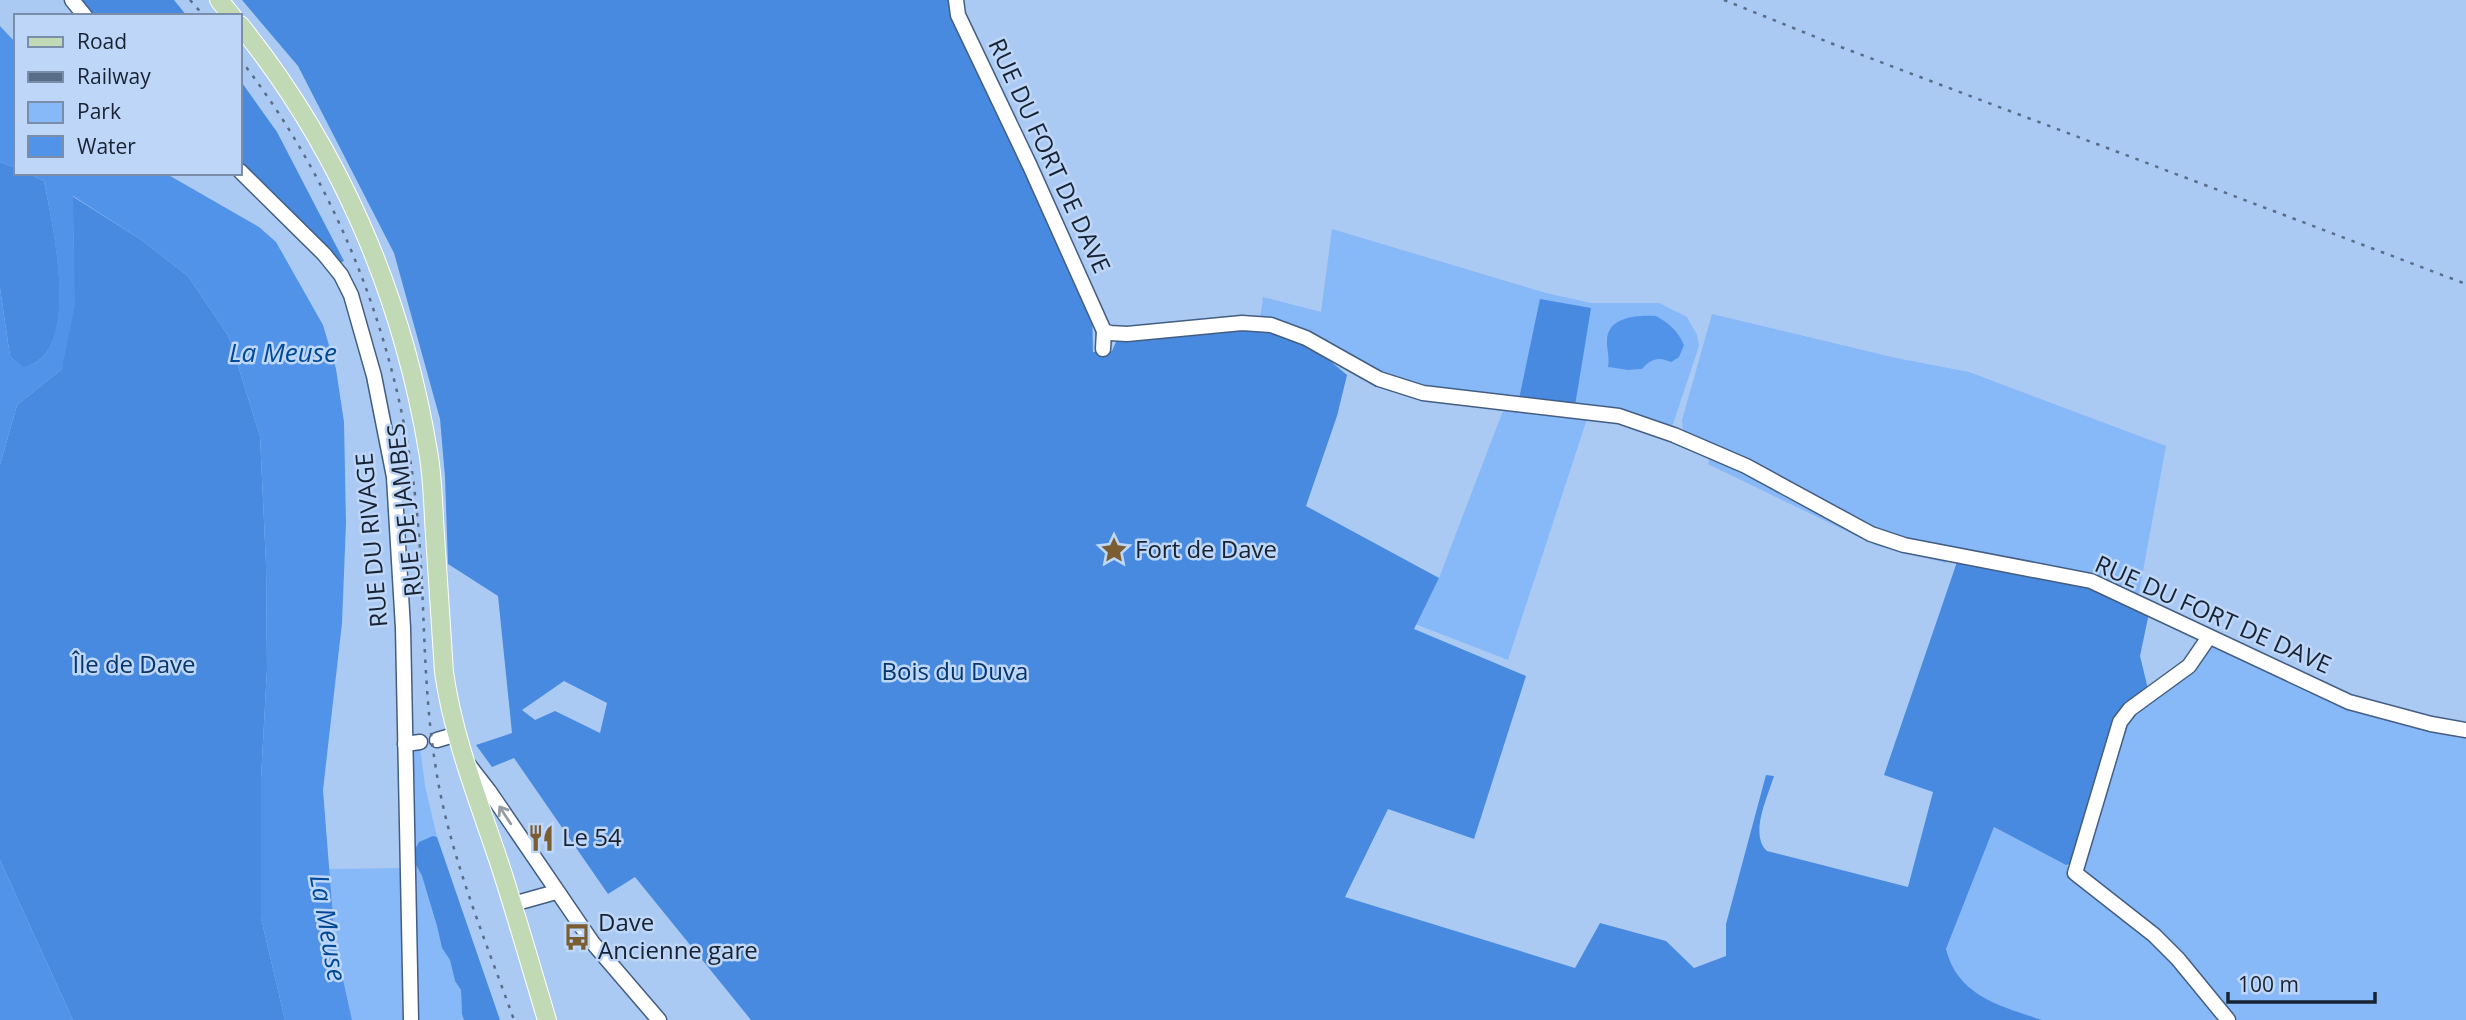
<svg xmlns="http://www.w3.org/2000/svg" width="2466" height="1020" font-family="'Open Sans',sans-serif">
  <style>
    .green { fill: #87b8f8; fill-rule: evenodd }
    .forest { fill: #478adf; fill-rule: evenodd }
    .water { fill: #5093e8 }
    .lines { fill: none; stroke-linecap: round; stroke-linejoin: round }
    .minor-casing { stroke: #435e82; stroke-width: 17 }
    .major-casing { stroke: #fff; stroke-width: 20 }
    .minor { stroke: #fff; stroke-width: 14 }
    .major { stroke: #c1d9b5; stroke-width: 18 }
    .rail { stroke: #586d87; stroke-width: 2.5; stroke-dasharray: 3.5 7; stroke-linecap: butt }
    .oneway { stroke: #979ca3 }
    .labels { text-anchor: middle; stroke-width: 5; stroke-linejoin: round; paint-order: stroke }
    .street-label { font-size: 24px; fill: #172332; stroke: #bed6f8 }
    .poi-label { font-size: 24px; fill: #172332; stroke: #bed6f8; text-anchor: start }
    .park-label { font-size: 24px; fill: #06356a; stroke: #bed6f8 }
    .water-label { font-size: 26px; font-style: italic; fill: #004995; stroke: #bed6f8 }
  </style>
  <rect width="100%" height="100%" fill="#abcaf3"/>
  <!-- green -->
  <g class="green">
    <path d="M 1332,229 L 1546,293 L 1591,303 L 1659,303 L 1687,317 L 1697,335 L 1699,346 L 1673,424 L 1670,427 L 1575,406 L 1590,308 L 1519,399 L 1450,393 L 1395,380 L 1260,319 L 1263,297 L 1321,312 ZM 1650,316 L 1679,357 L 1671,361 C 1658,356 1651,359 1642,369 L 1628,370 L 1608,367 L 1610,353 L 1606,340 L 1610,329 L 1623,319 Z"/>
    <polygon points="1712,314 1896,358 1969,372 2166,446 2138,598 1891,537 1687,434 1683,431 1682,420"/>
    <polygon points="1504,408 1588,416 1508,660 1415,624 1439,578"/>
    <polygon points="1711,454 1781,489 1947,558 1946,563 1877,546 1708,464"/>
    <path d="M 2209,637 L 2337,697 L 2466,730 L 2466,1020 L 2042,1020 C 2000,1006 1958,998 1946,949 L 1994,827 L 2066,865 L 2074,872 L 2117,730 L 2183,671 Z"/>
    <polygon points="420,746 425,786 437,837 433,836 415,863 422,876 437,926 442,948 450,960 455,981 461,990 462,1014 464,1020 415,1020 410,748"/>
    <polygon points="404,868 407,1020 352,1020 335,943 328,869"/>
  </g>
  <!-- forest -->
  <g class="forest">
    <polygon points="66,0 174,0 187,16 80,16"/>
    <path d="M 242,0 L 953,0 L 1092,306 L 1093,352 L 1112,351 L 1116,342 L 1258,329 L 1294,341 L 1324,356 L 1347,375 L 1337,416 L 1306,506 L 1439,578 L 1414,629 L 1526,676 L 1474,839 L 1388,809 L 1345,897 L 1575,968 L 1600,923 L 1666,941 L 1694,968 L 1726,956 L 1726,924 L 1766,775 L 1774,776 C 1768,796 1749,835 1767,851 L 1908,887 L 1933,792 L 1884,775 L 1958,559 L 2091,584 L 2149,613 L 2140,656 L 2148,689 L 2130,702 L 2071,864 L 2066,865 L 1994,827 L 1946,949 C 1958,997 2001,1006 2042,1020 L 751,1020 L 635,877 L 608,894 L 514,758 L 492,767 L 476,745 L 512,733 L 498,596 L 448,564 L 445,477 L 440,419 L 394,253 L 298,66 ZM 564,681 L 607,703 L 600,733 L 555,711 L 535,720 L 522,710 Z"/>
    <polygon points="240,80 277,132 344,261 329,267 240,173"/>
    <path d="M 0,162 L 16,168 L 16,173 L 27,173 L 44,181 C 52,223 78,331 38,361 C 34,364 27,366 23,368 L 10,356 L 0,288 Z"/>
    <polygon points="72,196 140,239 188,276 229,337 260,436 266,564 267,669 261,778 261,918 285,1020 73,1020 0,860 0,465 17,405 62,369 74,247"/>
    <polygon points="1540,299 1591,308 1575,406 1519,399"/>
    <polygon points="433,836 437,837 500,1020 464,1020 462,1014 461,990 455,981 450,960 442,948 437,926 422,876 415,863 415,849 419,842"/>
  </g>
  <!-- water -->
  <g class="water">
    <polygon points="0,26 16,43 16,168 0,162"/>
    <path d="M 27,173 L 165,173 L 259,227 L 276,242 L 323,325 L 336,369 L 344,422 L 346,523 L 342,623 L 323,790 L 335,943 L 352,1020 L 285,1020 L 261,918 L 261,778 L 267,669 L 266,564 L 260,436 L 229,337 L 188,276 L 140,239 L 73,196 L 75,305 L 62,369 L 17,405 L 0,465 L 0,288 L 10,356 L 23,367 C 27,366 34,364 38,361 C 77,331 52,223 44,181 Z"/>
    <path d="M 1656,316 C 1670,324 1677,330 1684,345 L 1679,357 L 1671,362 C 1658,356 1651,359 1642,369 L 1628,370 L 1608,367 C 1610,355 1606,347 1607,338 C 1610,316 1639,315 1656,316 Z"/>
    <polygon points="0,860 73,1020 0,1020"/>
  </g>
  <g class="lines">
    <defs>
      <g id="minor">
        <polyline points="72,0 85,16"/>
        <polyline points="956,0 958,15 1030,166 1104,331 1110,333 1127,334 1242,323 1271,325 1306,338 1379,379 1423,393 1619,416 1674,435 1746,466 1871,534 1904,545 2091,581 2349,702 2431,724 2466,730"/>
        <polyline points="240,171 324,254 341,275 351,295 374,376 394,477 403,628 411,1020"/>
        <polyline points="1103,349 1104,331"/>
        <polyline points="2209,637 2189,666 2130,709 2120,722 2075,873 2154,935 2178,959 2228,1020"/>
        <polyline points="437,740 457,734"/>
        <polyline points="405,744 420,742"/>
        <polyline points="468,764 489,791 592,942 659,1020"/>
        <polyline points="513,904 556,892"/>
      </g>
      <g id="major">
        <polyline points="219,0 232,16"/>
        <path d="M 240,25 C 339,148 402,294 428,451 C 433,478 433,507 435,535 C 438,581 441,627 444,672 C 453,737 478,799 499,862 C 516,914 531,967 547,1020"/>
      </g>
    </defs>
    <!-- minor casing -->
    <use href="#minor" class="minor-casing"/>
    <!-- major casing -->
    <use href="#major" class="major-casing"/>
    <!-- minor -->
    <use href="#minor" class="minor"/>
    <!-- major -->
    <use href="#major" class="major"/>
    <!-- rail -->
    <g class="rail">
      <polyline points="190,0 204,16"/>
      <polyline points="1724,0 1833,44 2466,284"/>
      <path d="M 240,59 C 337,184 397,338 415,495 C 426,584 421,674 435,763 C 448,852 484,936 514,1020"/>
    </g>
  </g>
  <!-- one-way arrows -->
  <defs><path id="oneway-shaft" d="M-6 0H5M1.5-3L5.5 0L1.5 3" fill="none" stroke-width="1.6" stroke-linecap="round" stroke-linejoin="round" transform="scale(1.75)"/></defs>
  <use class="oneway" href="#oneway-shaft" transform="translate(505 815) rotate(-123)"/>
  <!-- icons -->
  <defs>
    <symbol id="sight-bare" viewBox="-9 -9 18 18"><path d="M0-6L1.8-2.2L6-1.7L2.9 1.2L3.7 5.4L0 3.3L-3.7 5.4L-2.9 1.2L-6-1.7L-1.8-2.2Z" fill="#7a5d31" stroke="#bed6f8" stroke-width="2.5" paint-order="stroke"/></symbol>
    <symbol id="restaurant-bare" viewBox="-9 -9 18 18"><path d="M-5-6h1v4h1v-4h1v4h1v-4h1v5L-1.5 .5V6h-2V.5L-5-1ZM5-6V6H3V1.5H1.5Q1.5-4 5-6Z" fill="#7a5d31" stroke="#bed6f8" stroke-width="2.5" paint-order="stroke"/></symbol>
    <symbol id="bus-bare" viewBox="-9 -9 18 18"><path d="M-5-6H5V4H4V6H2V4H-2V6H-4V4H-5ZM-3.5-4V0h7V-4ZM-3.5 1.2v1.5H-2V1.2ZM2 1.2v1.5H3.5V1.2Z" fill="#7a5d31" stroke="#bed6f8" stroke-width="2.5" paint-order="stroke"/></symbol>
  </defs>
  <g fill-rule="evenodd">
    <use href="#sight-bare" x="1095" y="531" width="38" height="38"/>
    <use href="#restaurant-bare" x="522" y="819" width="38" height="38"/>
    <use href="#bus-bare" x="558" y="918" width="38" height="38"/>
  </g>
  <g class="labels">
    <!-- street labels -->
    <g class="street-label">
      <text transform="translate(1049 156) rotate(65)" y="8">RUE DU FORT DE DAVE</text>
      <text transform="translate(405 510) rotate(-96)" y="8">RUE DE JAMBES</text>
      <text transform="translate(372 540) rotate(-95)" y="8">RUE DU RIVAGE</text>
      <text transform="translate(2213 615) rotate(24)" y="8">RUE DU FORT DE DAVE</text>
    </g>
    <!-- poi labels -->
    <g class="poi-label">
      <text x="1135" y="558">Fort de Dave</text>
      <text x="562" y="846">Le 54</text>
      <text x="598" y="931">Dave<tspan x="598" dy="28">Ancienne gare</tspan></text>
    </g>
    <!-- park labels -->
    <g class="park-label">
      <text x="134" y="673">Île de Dave</text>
      <text x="955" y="680">Bois du Duva</text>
    </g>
    <!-- water labels -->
    <g class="water-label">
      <text x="283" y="362">La Meuse</text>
      <text transform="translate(328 928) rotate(80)" y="9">La Meuse</text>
    </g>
  </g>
  <!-- legend -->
  <rect x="14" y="14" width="228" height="161" fill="#bed6f8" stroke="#7b8ea9" stroke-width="2"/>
  <rect x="28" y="37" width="35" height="10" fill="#c1d9b5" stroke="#7b8ea9" stroke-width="2"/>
  <text x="77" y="49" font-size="21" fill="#172332">Road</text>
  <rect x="28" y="72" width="35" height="10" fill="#586d87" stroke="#7b8ea9" stroke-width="2"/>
  <text x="77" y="84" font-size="21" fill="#172332">Railway</text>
  <rect x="28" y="102" width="35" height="21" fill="#87b8f8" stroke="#7b8ea9" stroke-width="2"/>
  <text x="77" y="119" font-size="21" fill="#172332">Park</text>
  <rect x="28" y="136" width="35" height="21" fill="#5093e8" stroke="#7b8ea9" stroke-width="2"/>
  <text x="77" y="154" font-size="21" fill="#172332">Water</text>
  <!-- scale -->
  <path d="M2228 992v10h147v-10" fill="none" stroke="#172332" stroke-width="3.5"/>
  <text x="2238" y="992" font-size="21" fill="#172332" stroke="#bed6f8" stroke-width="5" paint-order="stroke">100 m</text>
</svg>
